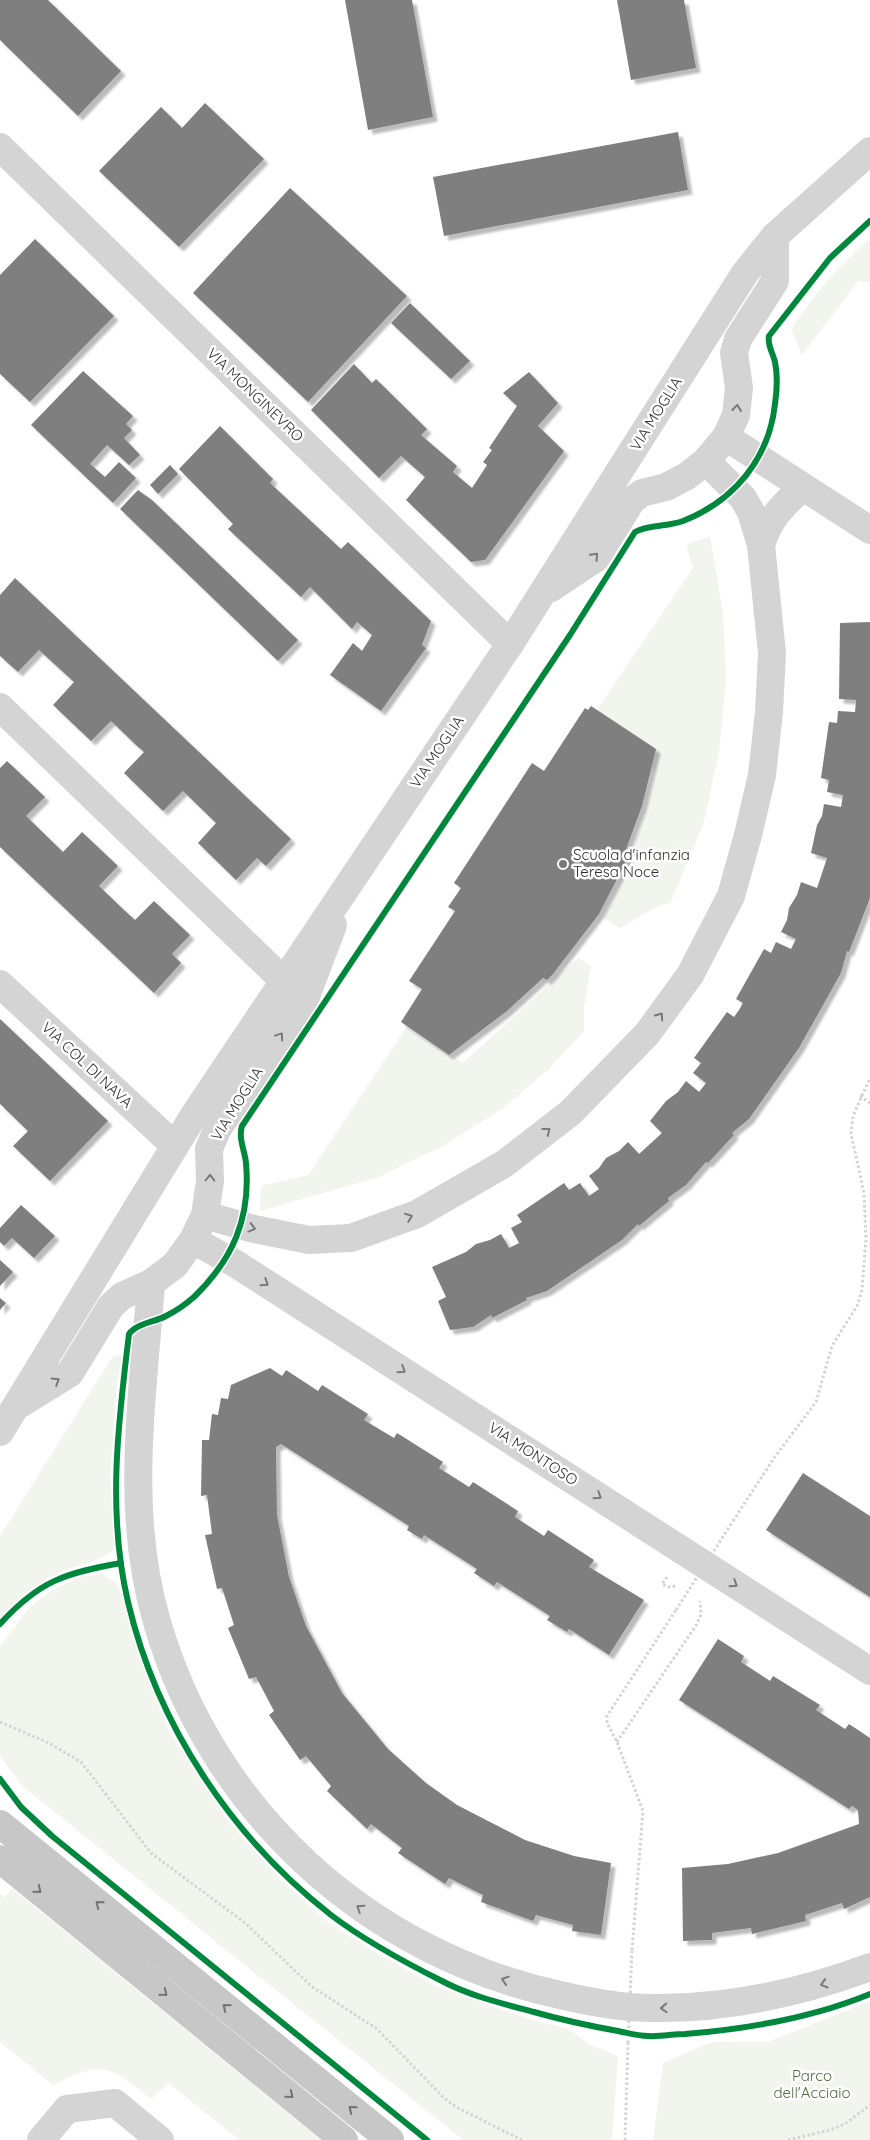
<svg xmlns="http://www.w3.org/2000/svg" width="870" height="2140" font-family="Quicksand,sans-serif">
  <style>
    .green { fill: #f1f5ed }
    .building { fill: #7f7f7f; filter: url(#shadow) }
    .lines { fill: none; stroke-linecap: round; stroke-linejoin: round }
    .path { stroke: #d4d4d4; stroke-width: 3; stroke-dasharray: 2.5 2.5; stroke-linecap: butt }
    .minor { stroke: #d4d4d4; stroke-width: 28 }
    .major { stroke: #c7c7c7; stroke-width: 28 }
    .path-bridge { stroke: #d4d4d4; stroke-width: 3; stroke-dasharray: 2.5 2.5; stroke-linecap: butt }
    .cycleway-casing { stroke: #fff; stroke-width: 9 }
    .cycleway { stroke: #00873e; stroke-width: 6 }
    .oneway { stroke: #797979 }
    .oneway2 { stroke: #737373 }
    .poi-dot { fill: #787878; stroke: #fff; stroke-width: 2 }
    .labels { text-anchor: middle; stroke-width: 5; stroke-linejoin: round; paint-order: stroke }
    .street-label { font-size: 15px; fill: #2f2f2f; stroke: #fff }
    .poi-label { font-size: 15px; fill: #2f2f2f; stroke: #fff; text-anchor: start }
    .park-label { font-size: 15px; fill: #51693f; stroke: #fff }
  </style>
  <defs>
    <filter id="shadow"><feDropShadow dx="4.5" dy="4.5" stdDeviation="1" flood-color="#0004"/></filter>
  </defs>
  <rect width="100%" height="100%" fill="#fff"/>
  <!-- green -->
  <g class="green">
    <path d="M 870,239 L 870,282 L 858,281 L 802,355 L 791,329 C 815,294 837,267 870,239 Z"/>
    <path d="M 710,536 L 723,613 L 726,680 L 719,752 L 703,825 L 671,902 L 654,908 L 620,928 L 604,918 C 627,870 644,822 656,770 L 588,723 L 693,568 L 686,545 Z"/>
    <polygon points="578,958 591,966 584,1007 584,1031 549,1069 502,1109 443,1146 379,1177 260,1211 261,1186 308,1175 406,1028 463,1063"/>
    <path d="M 122,1354 L 117,1385 L 110,1475 L 116,1549 C 98,1563 78,1564 58,1573 C 32,1586 20,1598 0,1619 L 0,1536 L 113,1356 Z"/>
    <polygon points="102,1574 116,1583 122,1594 130,1625 169,1731 228,1821 280,1879 329,1923 378,1954 440,1988 535,2021 567,2028 589,2044 618,2056 612,2140 463,2140 22,1786 0,1756 0,1646 29,1608 54,1589 84,1576"/>
    <path d="M 13,1889 L 321,2140 L 239,2140 L 169,2083 L 151,2099 C 110,2066 103,2059 53,2085 L 0,2042 L 0,1894 L 4,1897 Z"/>
    <polygon points="870,2001 870,2140 653,2140 663,2063 712,2042 768,2042"/>
  </g>
  <!-- building -->
  <g class="building">
    <polygon points="0,0 48,0 121,71 78,116 0,40"/>
    <polygon points="345,0 412,0 433,117 368,130"/>
    <polygon points="617,0 684,0 696,68 631,80"/>
    <polygon points="205,103 264,159 179,247 99,171 161,107 182,128"/>
    <polygon points="678,132 688,190 444,236 433,177"/>
    <polygon points="290,188 407,296 308,402 193,293"/>
    <polygon points="35,239 114,316 30,402 0,374 0,275"/>
    <polygon points="410,303 470,361 451,379 391,323"/>
    <polygon points="354,364 372,383 376,379 427,429 421,435 457,466 453,472 472,488 487,465 483,462 492,450 489,448 517,406 503,393 529,372 558,403 538,426 564,451 485,560 471,562 406,500 425,477 401,456 379,478 311,410"/>
    <polygon points="83,371 133,416 126,424 132,430 124,438 140,455 129,465 107,445 90,464 105,477 119,462 136,478 113,503 31,425"/>
    <polygon points="220,426 273,479 270,483 341,549 348,542 431,621 422,645 426,648 381,711 330,675 353,643 362,651 372,635 357,622 352,629 310,587 301,597 228,529 233,524 179,469"/>
    <polygon points="170,465 178,474 158,494 150,485"/>
    <polygon points="138,490 152,500 298,640 278,661 120,509"/>
    <polygon points="15,578 291,839 266,866 257,858 236,880 198,843 216,823 183,791 163,811 124,773 144,752 136,745 111,721 91,741 53,705 74,682 39,650 18,672 0,656 0,595"/>
    <polygon points="870,622 870,898 849,952 847,951 841,973 799,1048 749,1119 732,1133 734,1135 708,1163 706,1162 686,1185 668,1198 669,1201 639,1226 638,1224 622,1240 547,1291 526,1298 527,1300 492,1318 491,1315 473,1327 450,1330 438,1301 446,1297 432,1267 466,1252 476,1244 490,1240 501,1234 509,1248 519,1243 511,1228 522,1222 517,1215 564,1183 569,1190 580,1183 589,1196 599,1189 589,1176 599,1168 606,1158 619,1151 628,1142 639,1154 662,1133 650,1121 666,1101 678,1092 686,1081 699,1092 706,1083 693,1073 701,1063 694,1058 727,1012 734,1017 739,1010 743,1003 736,999 764,949 771,953 776,942 791,949 796,939 781,932 787,920 789,908 797,895 801,882 817,888 827,858 811,853 817,825 822,816 824,804 841,807 843,795 827,792 829,780 821,778 829,722 837,723 838,711 855,712 856,700 839,699 840,623"/>
    <polygon points="591,706 656,749 642,806 624,855 628,858 599,914 553,974 547,980 543,978 507,1011 449,1055 401,1022 422,989 409,981 455,911 448,907 461,888 454,883 532,763 544,771 585,708 588,710"/>
    <polygon points="7,761 45,797 26,816 63,852 82,832 118,866 99,886 124,910 135,920 154,901 190,935 172,954 181,963 154,993 0,847 0,768"/>
    <polygon points="0,1019 108,1121 50,1181 13,1146 28,1131 0,1104"/>
    <polygon points="21,1205 55,1236 34,1258 12,1238 4,1246 0,1242 0,1228"/>
    <polygon points="0,1260 13,1272 0,1286"/>
    <polygon points="0,1298 6,1303 0,1310"/>
    <polygon points="270,1368 282,1376 286,1370 318,1391 322,1385 368,1414 364,1420 394,1438 397,1433 443,1462 439,1468 469,1487 473,1482 518,1511 515,1517 544,1536 548,1530 594,1560 589,1567 644,1600 609,1655 569,1629 567,1632 547,1620 550,1616 497,1582 494,1586 474,1573 477,1569 424,1535 422,1539 407,1530 409,1526 306,1460 281,1444 276,1447 277,1515 289,1577 306,1626 342,1693 388,1749 426,1783 457,1805 525,1840 574,1856 611,1863 601,1935 572,1931 573,1925 536,1915 533,1921 481,1902 483,1895 449,1878 445,1884 398,1853 402,1848 371,1824 367,1829 327,1791 331,1786 306,1756 300,1760 269,1715 274,1711 256,1677 249,1679 228,1628 234,1625 222,1588 217,1589 205,1535 212,1534 207,1495 201,1496 202,1440 209,1440 212,1414 218,1415 221,1398 228,1399 231,1385"/>
    <polygon points="803,1473 870,1516 870,1597 766,1530"/>
    <polygon points="718,1639 744,1656 741,1662 770,1681 773,1676 820,1705 816,1710 845,1729 849,1724 870,1738 870,1897 844,1909 842,1903 805,1915 806,1921 752,1934 751,1928 712,1933 712,1940 683,1941 682,1868 728,1864 778,1853 859,1824 858,1810 852,1806 849,1809 679,1700"/>
  </g>
  <g class="lines">
    <!-- path -->
    <g class="path">
      <polyline points="860,1096 870,1103"/>
      <polyline points="733,1521 774,1458 816,1402 832,1346 857,1306 862,1290 866,1239 864,1193 851,1134 853,1116 870,1078"/>
      <polyline points="667,1577 662,1584 668,1587 677,1586"/>
      <polyline points="0,1722 49,1743 81,1762 151,1853 245,1923 311,1986 377,2029 444,2098 456,2107 522,2140"/>
      <polyline points="617,1742 697,1624 701,1614 700,1601"/>
      <polyline points="632,1950 643,1811 617,1742 607,1723 607,1716 676,1610"/>
      <polyline points="625,2140 628,2043"/>
      <polyline points="788,2140 830,2130 845,2124 870,2105"/>
    </g>
    <!-- minor -->
    <g class="minor">
      <polyline points="0,147 510,644"/>
      <polyline points="726,437 870,530"/>
      <path d="M 761,545 C 770,517 781,507 803,487"/>
      <polyline points="551,588 596,558 632,500 642,493 666,487 687,476 706,461 726,437 736,415 739,388 734,353 738,339 775,281 775,236"/>
      <polyline points="0,707 283,980"/>
      <polyline points="0,984 175,1146"/>
      <polyline points="205,1215 254,1229 309,1240 351,1238 417,1214 504,1164 570,1113 647,1034 690,975 731,896 748,835 762,775 769,712 772,653 761,545 751,512 743,498 706,461"/>
      <polyline points="193,1240 236,1264 870,1671"/>
      <path d="M 151,1283 C 143,1397 124,1511 157,1622 C 212,1812 368,1953 560,1995 C 590,2002 622,2008 652,2008 C 727,2009 800,1993 870,1967"/>
      <polyline points="20,1404 70,1373 111,1306 122,1296 151,1283 175,1265 193,1240 205,1215 210,1181 209,1149 217,1130 305,999 333,925"/>
      <polyline points="0,1432 194,1115 510,644 745,273 775,236 870,151"/>
      <polyline points="41,2140 67,2109 115,2103 160,2140"/>
    </g>
    <!-- major -->
    <g class="major">
      <polyline points="0,1824 390,2140"/>
      <polyline points="0,1859 344,2140"/>
    </g>
    <!-- path-bridge -->
    <g class="path-bridge">
      <polyline points="676,1610 733,1521"/>
      <polyline points="628,2043 632,1950"/>
    </g>
    <defs>
      <g id="cycleway">
        <path d="M 870,221 L 830,258 L 769,336 C 767,345 773,353 775,362 C 778,376 777,390 775,404 C 769,459 734,501 683,521 C 668,527 649,524 635,532 L 570,635 L 242,1126 C 238,1138 245,1151 246,1163 C 251,1218 233,1259 194,1297 C 186,1304 176,1311 166,1316 C 155,1322 137,1323 129,1334 C 118,1423 107,1513 128,1602 C 157,1725 232,1838 331,1915 C 365,1941 404,1962 442,1981 C 470,1996 504,2004 534,2012 C 562,2020 590,2026 618,2031 C 628,2033 638,2036 648,2036 C 660,2037 673,2034 685,2034 C 747,2029 812,2018 870,1994"/>
        <path d="M 0,1624 C 39,1581 65,1573 121,1563"/>
        <polyline points="0,1779 21,1807 52,1836 427,2140"/>
      </g>
    </defs>
    <!-- cycleway casing -->
    <use href="#cycleway" class="cycleway-casing"/>
    <!-- cycleway -->
    <use href="#cycleway" class="cycleway"/>
  </g>
  <!-- one-way arrows -->
  <defs><path id="oneway-chevron" d="M-2-3.5L2.5 0L-2 3.5" fill="none" stroke-width="1.6" stroke-linecap="round" stroke-linejoin="round" transform="scale(1.25)"/></defs>
  <g class="oneway">
    <use href="#oneway-chevron" transform="translate(737 408) rotate(-83)"/>
    <use href="#oneway-chevron" transform="translate(595 556) rotate(-47)"/>
    <use href="#oneway-chevron" transform="translate(660 1016) rotate(-55)"/>
    <use href="#oneway-chevron" transform="translate(280 1036) rotate(-56)"/>
    <use href="#oneway-chevron" transform="translate(547 1131) rotate(-37)"/>
    <use href="#oneway-chevron" transform="translate(210 1178) rotate(-88)"/>
    <use href="#oneway-chevron" transform="translate(409 1217) rotate(-21)"/>
    <use href="#oneway-chevron" transform="translate(252 1228) rotate(15)"/>
    <use href="#oneway-chevron" transform="translate(265 1283) rotate(33)"/>
    <use href="#oneway-chevron" transform="translate(402 1370) rotate(33)"/>
    <use href="#oneway-chevron" transform="translate(56 1381) rotate(-32)"/>
    <use href="#oneway-chevron" transform="translate(598 1496) rotate(33)"/>
    <use href="#oneway-chevron" transform="translate(734 1584) rotate(33)"/>
    <use href="#oneway-chevron" transform="translate(360 1908) rotate(-147)"/>
    <use href="#oneway-chevron" transform="translate(505 1980) rotate(-162)"/>
    <use href="#oneway-chevron" transform="translate(824 1984) rotate(163)"/>
    <use href="#oneway-chevron" transform="translate(664 2008) rotate(178)"/>
  </g>
  <g class="oneway2">
    <use href="#oneway-chevron" transform="translate(38 1890) rotate(39)"/>
    <use href="#oneway-chevron" transform="translate(99 1904) rotate(-141)"/>
    <use href="#oneway-chevron" transform="translate(164 1993) rotate(39)"/>
    <use href="#oneway-chevron" transform="translate(226 2007) rotate(-141)"/>
    <use href="#oneway-chevron" transform="translate(290 2095) rotate(39)"/>
    <use href="#oneway-chevron" transform="translate(352 2109) rotate(-141)"/>
  </g>
  <!-- markers -->
  <circle class="poi-dot" cx="563" cy="864" r="5"/>
  <g class="labels">
    <!-- street labels -->
    <g class="street-label">
      <text transform="translate(255 395) rotate(44)" y="5">VIA MONGINEVRO</text>
      <text transform="translate(656 414) rotate(-58)" y="5">VIA MOGLIA</text>
      <text transform="translate(437 752) rotate(-56)" y="5">VIA MOGLIA</text>
      <text transform="translate(87 1065) rotate(43)" y="5">VIA COL DI NAVA</text>
      <text transform="translate(237 1104) rotate(-58)" y="5">VIA MOGLIA</text>
      <text transform="translate(533 1454) rotate(33)" y="5">VIA MONTOSO</text>
    </g>
    <!-- poi labels -->
    <g class="poi-label">
      <text x="573" y="860">Scuola d'infanzia<tspan x="573" dy="17">Teresa Noce</tspan></text>
    </g>
    <!-- park labels -->
    <g class="park-label">
      <text x="812" y="2081">Parco<tspan x="812" dy="17">dell'Acciaio</tspan></text>
    </g>
  </g>
</svg>
